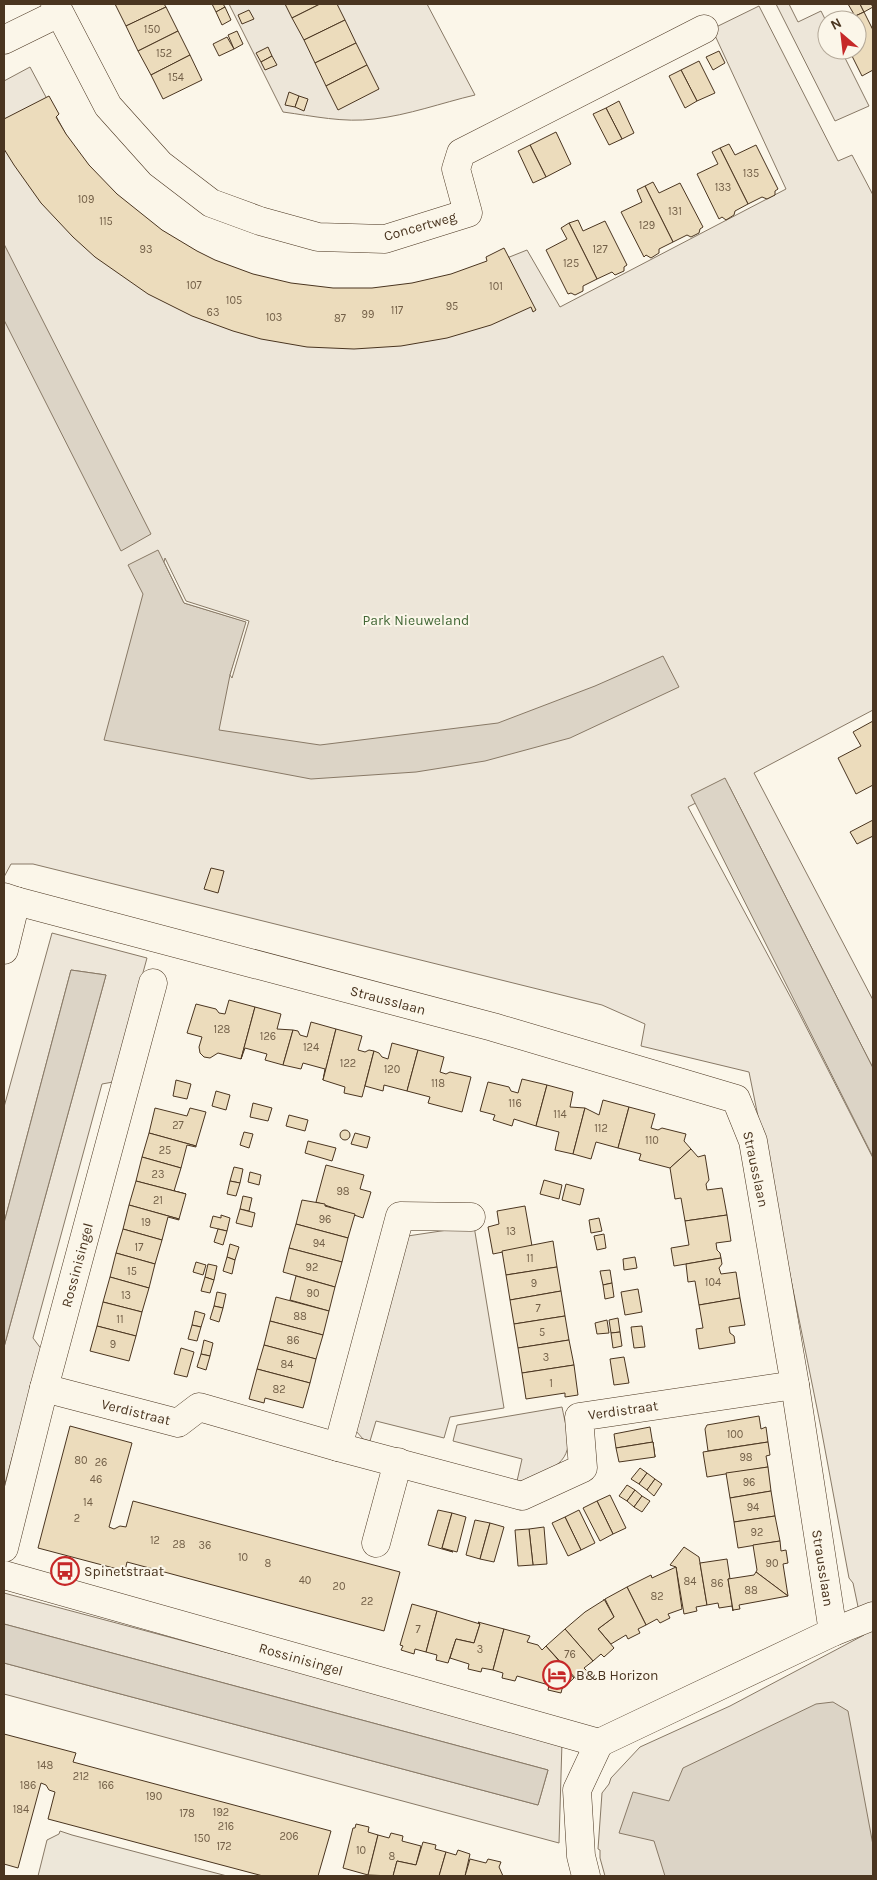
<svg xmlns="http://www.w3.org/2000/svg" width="877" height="1880" font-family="Karla,sans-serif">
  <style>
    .green { fill: #ede6d9; stroke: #887966 }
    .parking { fill: #ede7d9; stroke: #887966 }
    .water { fill: #dcd4c6; stroke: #887966 }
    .pier { fill: #fbf6e9; stroke: #887966 }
    .building { fill: #ecdcbc; stroke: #4a3520 }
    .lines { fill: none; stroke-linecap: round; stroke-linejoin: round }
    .minor-casing { stroke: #4a3520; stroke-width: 29 }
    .minor { stroke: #fbf6e9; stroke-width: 28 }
    .labels { text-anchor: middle; stroke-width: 4; stroke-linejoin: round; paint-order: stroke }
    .number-label { font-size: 11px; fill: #725f47 }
    .street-label { font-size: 14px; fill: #4a3520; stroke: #fbf6e9 }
    .park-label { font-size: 14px; fill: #436837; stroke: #fbf6e9 }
    .poi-label { font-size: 14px; fill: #4a3520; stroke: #fbf6e9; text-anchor: start }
  </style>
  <rect width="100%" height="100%" fill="#fbf6e9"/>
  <!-- green -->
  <g class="green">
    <path d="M 229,4 L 427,4 L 475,95 C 441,103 409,115 374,119 C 344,123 313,116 283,112 Z"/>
    <polygon points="776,4 789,4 798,22 821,11 827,23 827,50 841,50 869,106 835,121"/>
    <polygon points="759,6 838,161 852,155 873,195 873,710 754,773 873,1000 873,1068 729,786 688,807 798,1011 873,1158 873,1876 605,1876 600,1858 600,1850 598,1849 602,1793 609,1784 611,1778 640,1747 730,1706 864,1635 853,1583 849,1578 821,1428 749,1072 641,1046 645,1024 602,1005 33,864 11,864 4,877 4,81 30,67 79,159 138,224 199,259 275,286 351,297 442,284 527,250 560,307 786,189 712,29"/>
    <polygon points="52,933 147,958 113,1082 102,1084 33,1338 42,1350 4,1487 4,1347 106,975 71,970 4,1223 4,1107"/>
    <polygon points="474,1226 504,1408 450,1417 444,1438 376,1421 370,1441 363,1439 356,1431 401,1237"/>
    <path d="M 562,1407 C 568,1438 578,1457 543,1473 C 534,1477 526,1482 517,1481 L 522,1459 L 453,1441 L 457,1425 Z"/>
    <polygon points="4,1593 562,1742 559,1843 4,1694 4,1663 538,1805 548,1770 4,1624"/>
  </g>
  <!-- parking -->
  <polygon class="parking" points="60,1831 72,1835 227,1876 38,1876 47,1840 59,1834"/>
  <!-- water -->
  <g class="water">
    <polygon points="4,244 151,534 121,551 4,320"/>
    <polygon points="158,550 184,603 247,622 230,675 219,730 320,745 498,723 595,686 663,656 679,687 570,738 485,761 416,772 311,779 104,740 143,594 128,565"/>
    <polygon points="725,778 873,1068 873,1157 691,795"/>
    <polygon points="71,970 106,975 4,1347 4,1223"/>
    <polygon points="4,1624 548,1770 538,1805 4,1663"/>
    <polygon points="833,1702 848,1711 873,1845 873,1876 665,1876 654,1841 619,1833 633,1792 669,1801 683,1768 816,1704"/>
  </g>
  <!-- pier -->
  <polygon class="pier" points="165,558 186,601 249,621 232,678 230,675 246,622 184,603 164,562"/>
  <!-- building -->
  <g class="building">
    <polygon points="115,4 164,4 166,7 126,26"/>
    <polygon points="212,4 223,4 225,7 216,12"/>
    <polygon points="285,4 320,4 292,18"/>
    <polygon points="320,4 337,4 345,20 304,40 292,18"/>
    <polygon points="848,4 860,4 864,12 855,16"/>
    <polygon points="860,4 871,4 873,7 864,12"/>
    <polygon points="166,7 178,31 138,51 126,26"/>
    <polygon points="225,7 231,20 222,25 216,12"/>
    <polygon points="249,10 254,19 242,24 238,15"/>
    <polygon points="864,12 873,30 873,70 862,76 849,50 857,50 857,20 847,20"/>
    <polygon points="345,20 356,43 315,63 304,40"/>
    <polygon points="178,31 190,55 151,75 138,51"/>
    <polygon points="237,31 243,44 234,49 228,35"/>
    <polygon points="227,37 234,49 219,56 213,44"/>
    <polygon points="356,43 367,65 326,86 315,63"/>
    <polygon points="268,47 272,56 261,62 256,53"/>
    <polygon points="719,51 725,63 713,70 706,57"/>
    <polygon points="190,55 202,80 163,99 151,75"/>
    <polygon points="272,56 277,65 265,70 261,62"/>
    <polygon points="699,61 715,93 697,101 681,70"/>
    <polygon points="367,65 379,89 338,110 326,86"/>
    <polygon points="681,70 697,101 685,108 669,76"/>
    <polygon points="289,92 299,96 295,107 285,105"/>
    <polygon points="49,96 59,114 56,117 66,134 89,165 117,194 162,230 197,251 215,260 253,274 291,283 333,288 372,288 412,283 451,274 487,261 486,257 504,248 536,310 533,312 531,307 491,325 447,338 401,346 354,349 307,347 261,339 233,331 192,316 148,294 95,257 73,237 41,203 14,165 4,149 4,119"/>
    <polygon points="299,96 308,99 304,111 295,107"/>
    <polygon points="619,101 634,133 622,139 606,108"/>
    <polygon points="606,108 622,139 609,145 593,114"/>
    <polygon points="556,132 571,164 546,177 530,145"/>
    <polygon points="729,144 735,155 756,145 778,189 775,191 775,195 767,199 762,197 748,204 720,148"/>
    <polygon points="530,145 546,177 533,183 518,151"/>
    <polygon points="720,148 748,204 735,211 734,215 726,220 722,217 719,219 697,174 718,164 712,152"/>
    <polygon points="653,182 659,193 680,183 703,227 700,229 699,233 691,237 687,235 673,242 645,186"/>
    <polygon points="645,186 673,242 659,249 659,253 651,258 646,255 644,257 621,212 642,202 637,190"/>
    <polygon points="578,220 583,231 605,221 627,265 624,267 624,271 615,275 612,272 597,279 569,223"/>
    <polygon points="569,223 597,279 583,286 583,291 575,295 571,293 568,294 546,250 567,239 561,228"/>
    <polygon points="873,721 873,785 856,794 838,758 861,746 853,732"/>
    <polygon points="873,820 873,836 857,844 850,832"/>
    <polygon points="211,868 224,871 218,893 204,889"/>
    <polygon points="229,1000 255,1007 241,1059 218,1053 210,1058 204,1057 200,1053 199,1047 202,1037 187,1033 196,1004 216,1009 219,1013 225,1014"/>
    <polygon points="255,1007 281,1014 277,1029 293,1030 283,1065 265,1060 267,1054 245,1048 241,1059"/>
    <polygon points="311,1022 336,1029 323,1080 325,1069 303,1063 301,1069 283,1065 293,1030 298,1031 300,1035 307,1037"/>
    <polygon points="336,1029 362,1036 358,1050 365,1052 369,1050 374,1051 362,1097 344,1093 345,1087 323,1080"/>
    <polygon points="392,1043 418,1050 407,1091 384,1085 383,1091 365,1086 374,1051 379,1053 382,1057 388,1059"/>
    <polygon points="418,1050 444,1057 440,1072 446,1074 450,1072 471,1077 462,1112 428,1103 430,1097 407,1091"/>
    <polygon points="522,1079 547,1085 536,1126 514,1119 512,1126 493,1120 495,1115 480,1111 488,1082 509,1087 511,1091 518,1093"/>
    <polygon points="176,1080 191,1084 187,1099 173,1096"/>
    <polygon points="547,1085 573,1092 570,1107 585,1108 573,1154 555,1150 559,1132 536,1126"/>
    <polygon points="216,1091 230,1095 226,1110 212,1106"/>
    <polygon points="603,1100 629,1107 618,1148 596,1142 591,1159 573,1154 585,1108 599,1115"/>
    <polygon points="253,1103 272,1108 268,1121 250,1117"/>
    <polygon points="629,1107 655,1114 651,1128 658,1130 662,1128 686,1134 684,1141 691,1149 670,1168 639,1160 641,1154 618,1148"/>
    <polygon points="155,1108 187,1116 190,1108 206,1112 196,1146 149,1133"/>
    <polygon points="289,1115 308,1120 305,1131 286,1126"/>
    <circle cx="345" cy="1135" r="5"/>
    <polygon points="244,1132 253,1134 249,1148 240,1145"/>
    <polygon points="149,1133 196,1146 196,1147 187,1145 181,1168 142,1157"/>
    <polygon points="355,1133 370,1137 367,1148 351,1144"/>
    <polygon points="308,1141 336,1148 332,1161 305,1153"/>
    <polygon points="691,1149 698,1157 705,1155 709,1180 706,1184 707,1190 722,1188 727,1215 685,1221 681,1198 675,1199 670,1168"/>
    <polygon points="142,1157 181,1168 174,1191 186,1194 136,1181"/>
    <polygon points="326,1165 364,1175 360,1189 371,1192 363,1218 316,1202"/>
    <polygon points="234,1167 243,1169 240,1183 230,1181"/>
    <polygon points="250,1172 261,1175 259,1185 248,1182"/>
    <polygon points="544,1180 562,1185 559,1199 540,1194"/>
    <polygon points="136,1181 186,1194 179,1219 129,1205"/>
    <polygon points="230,1181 240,1183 236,1196 227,1194"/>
    <polygon points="566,1184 584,1189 580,1205 562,1200"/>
    <polygon points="243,1196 252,1198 249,1211 240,1209"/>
    <polygon points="302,1200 325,1204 325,1206 355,1214 348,1238 296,1224"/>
    <polygon points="129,1205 179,1219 179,1220 168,1217 162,1240 123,1229"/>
    <polygon points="525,1206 532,1246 493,1254 488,1227 499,1224 497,1211"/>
    <polygon points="240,1209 255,1213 252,1227 236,1223"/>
    <polygon points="221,1215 230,1218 227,1231 210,1227 213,1216 221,1218"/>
    <polygon points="727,1215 731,1241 716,1243 717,1250 720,1253 721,1258 674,1266 671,1248 689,1245 685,1221"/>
    <polygon points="599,1218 602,1231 591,1233 589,1220"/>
    <polygon points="296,1224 348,1238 342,1262 289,1248"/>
    <polygon points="123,1229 162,1240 155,1264 116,1253"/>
    <polygon points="218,1229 227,1231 223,1245 214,1242"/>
    <polygon points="604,1234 606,1248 597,1250 594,1236"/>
    <polygon points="553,1241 557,1267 506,1275 502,1251"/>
    <polygon points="230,1244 239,1247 235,1260 227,1257"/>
    <polygon points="289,1248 342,1262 335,1287 283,1272"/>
    <polygon points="116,1253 155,1264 149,1288 110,1277"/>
    <polygon points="227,1257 235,1260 232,1274 223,1271"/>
    <polygon points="635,1257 637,1268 624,1270 623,1259"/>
    <polygon points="721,1258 722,1264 719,1268 721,1274 736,1272 740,1298 699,1305 695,1281 688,1282 686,1264"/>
    <polygon points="196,1262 206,1265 203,1275 193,1272"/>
    <polygon points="208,1264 217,1266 214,1280 205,1277"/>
    <polygon points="557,1267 561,1291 510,1300 506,1275"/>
    <polygon points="610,1270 612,1283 603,1285 600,1271"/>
    <polygon points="296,1276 335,1287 329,1311 290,1300"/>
    <polygon points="110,1277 149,1288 142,1312 103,1302"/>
    <polygon points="205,1277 214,1280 210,1293 201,1291"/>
    <polygon points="612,1283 614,1297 605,1299 603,1285"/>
    <polygon points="638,1289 642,1312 625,1315 621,1292"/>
    <polygon points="561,1291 565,1316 514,1324 510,1300"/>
    <polygon points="217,1292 226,1294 223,1308 214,1306"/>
    <polygon points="276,1297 329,1311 323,1335 270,1321"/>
    <polygon points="740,1298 745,1325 729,1327 730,1333 734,1336 735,1343 699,1349 696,1329 703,1328 699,1305"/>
    <polygon points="103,1302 142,1312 136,1336 97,1326"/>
    <polygon points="214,1306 223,1308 219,1322 210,1319"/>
    <polygon points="195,1311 205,1314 201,1327 192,1325"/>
    <polygon points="565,1316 569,1340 518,1348 514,1324"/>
    <polygon points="618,1318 620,1332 611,1333 609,1320"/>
    <polygon points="607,1320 609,1333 597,1334 595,1323"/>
    <polygon points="270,1321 323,1335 316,1359 264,1345"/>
    <polygon points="192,1325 201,1327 197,1341 188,1339"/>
    <polygon points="97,1326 136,1336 129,1361 90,1351"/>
    <polygon points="642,1326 645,1347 634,1348 631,1327"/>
    <polygon points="620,1332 622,1346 613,1348 611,1333"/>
    <polygon points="204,1340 213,1343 210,1356 201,1354"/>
    <polygon points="569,1340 574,1365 522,1373 518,1348"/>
    <polygon points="264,1345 316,1359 310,1383 257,1369"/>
    <polygon points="181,1348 194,1352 187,1377 174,1374"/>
    <polygon points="201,1354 210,1356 206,1370 197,1367"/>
    <polygon points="624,1357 629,1383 614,1385 610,1359"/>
    <polygon points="574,1365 578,1395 565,1397 565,1393 526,1399 522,1373"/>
    <polygon points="257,1369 310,1383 303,1408 265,1398 264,1403 249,1399"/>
    <polygon points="759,1416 761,1429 766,1427 768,1442 708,1451 705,1429 707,1425"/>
    <polygon points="70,1426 132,1443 109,1527 114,1529 120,1526 126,1527 133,1501 400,1572 384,1631 127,1562 125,1571 38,1548"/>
    <polygon points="650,1427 655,1457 653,1442 616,1448 614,1434"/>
    <polygon points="653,1442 655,1457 619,1462 616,1448"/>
    <polygon points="768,1442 770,1455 766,1456 768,1467 707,1477 703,1452"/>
    <polygon points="768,1467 771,1491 730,1498 726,1473"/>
    <polygon points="640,1468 647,1473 639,1484 631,1479"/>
    <polygon points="647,1473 655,1479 647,1490 639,1484"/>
    <polygon points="655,1479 662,1484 654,1496 647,1490"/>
    <polygon points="627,1485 635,1490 627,1501 619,1496"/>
    <polygon points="635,1490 642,1496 634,1507 627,1501"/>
    <polygon points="771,1491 775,1516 734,1522 730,1498"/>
    <polygon points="610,1495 626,1528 613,1534 597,1501"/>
    <polygon points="642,1496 650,1501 642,1512 634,1507"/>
    <polygon points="597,1501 613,1534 600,1541 583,1508"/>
    <polygon points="438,1510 452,1513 442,1548 453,1552 428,1545"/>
    <polygon points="579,1510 595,1543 581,1550 565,1517"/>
    <polygon points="452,1513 466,1517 457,1552 442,1548"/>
    <polygon points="775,1516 780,1541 738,1548 734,1522"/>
    <polygon points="565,1517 581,1550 568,1556 552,1523"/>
    <polygon points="475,1520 490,1523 480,1559 466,1555"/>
    <polygon points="490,1523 504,1527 494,1562 480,1559"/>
    <polygon points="544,1527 547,1564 533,1565 529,1529"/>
    <polygon points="529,1529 533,1565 518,1566 515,1530"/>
    <polygon points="780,1541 781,1551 786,1550 788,1563 783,1564 788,1596 756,1572 757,1570 753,1545"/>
    <polygon points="684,1547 699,1557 707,1605 696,1607 697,1611 684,1614 676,1567 670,1565"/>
    <polygon points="727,1559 730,1579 728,1579 733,1611 732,1606 719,1608 718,1603 707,1605 700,1563"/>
    <polygon points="676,1567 682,1609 668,1614 670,1618 660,1623 657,1619 646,1625 627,1587 651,1575 652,1578"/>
    <polygon points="756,1572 788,1596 739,1605 740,1609 733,1610 728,1579 754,1575"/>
    <polygon points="627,1587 646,1625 638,1629 640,1633 628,1639 626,1635 611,1644 598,1629 614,1617 605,1599"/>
    <polygon points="604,1599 614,1617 598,1629 614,1648 604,1657 601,1654 593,1661 565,1629 585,1612 604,1600"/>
    <polygon points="412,1604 437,1611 426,1652 415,1649 414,1654 401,1650 403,1646 400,1645"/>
    <polygon points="437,1611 480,1624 474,1643 456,1639 448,1663 436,1660 437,1655 426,1652"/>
    <polygon points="478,1622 504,1629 493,1670 482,1668 481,1672 468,1669 469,1664 450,1658 456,1639 474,1643 480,1624"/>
    <polygon points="504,1629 530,1636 527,1642 538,1645 542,1650 546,1646 574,1678 562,1689 561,1693 548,1690 549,1685 517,1676 515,1681 502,1678 503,1673 493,1670"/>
    <polygon points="565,1629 593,1661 584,1668 588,1672 578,1681 546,1646"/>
    <polygon points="4,1734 76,1753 73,1762 331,1831 318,1876 263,1876 48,1819 55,1792 49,1790 46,1785 41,1783 18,1868 4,1864"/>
    <polygon points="356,1824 369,1827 368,1832 378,1835 368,1875 343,1868 353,1828 355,1828"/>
    <polygon points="391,1833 403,1836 402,1841 421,1846 416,1865 397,1861 393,1876 368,1875 378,1835 389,1838"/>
    <polygon points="423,1842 436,1845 435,1849 446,1852 439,1876 393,1876 397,1861 416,1865"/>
    <polygon points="458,1850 470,1854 465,1876 439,1876 446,1852 456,1855"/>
    <polygon points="470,1859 486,1863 488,1859 501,1862 499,1867 503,1876 465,1876"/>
  </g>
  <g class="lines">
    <defs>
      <g id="minor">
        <polyline points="55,4 108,106 160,164 211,203 260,221 318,237 385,239 468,213 456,169 461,153 704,29"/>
        <polyline points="4,40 59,13"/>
        <polyline points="4,897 16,901 4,950"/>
        <polyline points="16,901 493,1027 736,1099 753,1141 795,1385 833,1632"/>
        <polyline points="44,1388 178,1423 199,1407 338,1447 522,1496 583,1468 579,1417 795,1385"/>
        <polyline points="338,1447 400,1216 471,1217"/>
        <polyline points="376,1543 398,1462"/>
        <polyline points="4,1548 44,1388 153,983"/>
        <polyline points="4,1575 599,1743"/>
        <polyline points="599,1743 833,1632 873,1616"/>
        <polyline points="586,1876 581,1856 577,1790 599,1743"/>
      </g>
    </defs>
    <!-- minor casing -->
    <use href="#minor" class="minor-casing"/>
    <!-- minor -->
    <use href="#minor" class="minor"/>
  </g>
  <!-- icons -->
  <defs>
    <symbol id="bus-ring" viewBox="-11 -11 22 22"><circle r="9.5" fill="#fbf6e9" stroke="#c62828" stroke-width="1.5"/><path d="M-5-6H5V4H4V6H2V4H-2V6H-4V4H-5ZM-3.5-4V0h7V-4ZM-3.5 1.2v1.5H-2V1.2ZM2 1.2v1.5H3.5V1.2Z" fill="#c62828"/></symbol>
    <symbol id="hotel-ring" viewBox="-11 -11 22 22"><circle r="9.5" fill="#fbf6e9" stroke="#c62828" stroke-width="1.5"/><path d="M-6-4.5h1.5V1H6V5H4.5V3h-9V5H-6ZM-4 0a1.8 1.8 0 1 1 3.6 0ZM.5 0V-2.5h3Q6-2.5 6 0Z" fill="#c62828"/></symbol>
  </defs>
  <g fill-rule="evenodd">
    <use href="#bus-ring" x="49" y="1555" width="32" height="32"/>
    <use href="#hotel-ring" x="541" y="1659" width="32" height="32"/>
  </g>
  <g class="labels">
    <!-- number labels -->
    <g class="number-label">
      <text x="152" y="33">150</text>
      <text x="164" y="57">152</text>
      <text x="176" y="81">154</text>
      <text x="751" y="177">135</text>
      <text x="723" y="191">133</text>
      <text x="86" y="203">109</text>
      <text x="675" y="215">131</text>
      <text x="106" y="225">115</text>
      <text x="647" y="229">129</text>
      <text x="146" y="253">93</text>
      <text x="600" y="253">127</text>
      <text x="571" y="267">125</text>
      <text x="194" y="289">107</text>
      <text x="496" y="290">101</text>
      <text x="234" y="304">105</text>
      <text x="452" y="310">95</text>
      <text x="397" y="314">117</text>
      <text x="213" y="316">63</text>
      <text x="368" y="318">99</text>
      <text x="274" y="321">103</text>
      <text x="340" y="322">87</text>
      <text x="222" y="1033">128</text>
      <text x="268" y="1040">126</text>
      <text x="311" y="1051">124</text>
      <text x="348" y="1067">122</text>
      <text x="392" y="1073">120</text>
      <text x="438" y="1087">118</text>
      <text x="515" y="1107">116</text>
      <text x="560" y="1118">114</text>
      <text x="178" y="1129">27</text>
      <text x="601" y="1132">112</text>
      <text x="652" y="1144">110</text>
      <text x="165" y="1154">25</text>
      <text x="158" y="1178">23</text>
      <text x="343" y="1195">98</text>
      <text x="158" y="1204">21</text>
      <text x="325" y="1223">96</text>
      <text x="146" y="1226">19</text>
      <text x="511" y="1235">13</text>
      <text x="319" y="1247">94</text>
      <text x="139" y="1251">17</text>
      <text x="530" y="1262">11</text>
      <text x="312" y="1271">92</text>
      <text x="132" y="1275">15</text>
      <text x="713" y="1286">104</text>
      <text x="534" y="1287">9</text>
      <text x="313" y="1297">90</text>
      <text x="126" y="1299">13</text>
      <text x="538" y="1312">7</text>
      <text x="300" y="1320">88</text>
      <text x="120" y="1323">11</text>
      <text x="542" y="1336">5</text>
      <text x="293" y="1344">86</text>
      <text x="113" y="1348">9</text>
      <text x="546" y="1361">3</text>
      <text x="287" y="1368">84</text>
      <text x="551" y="1387">1</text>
      <text x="279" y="1393">82</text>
      <text x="735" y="1438">100</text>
      <text x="746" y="1461">98</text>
      <text x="81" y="1464">80</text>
      <text x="101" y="1466">26</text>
      <text x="96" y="1483">46</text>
      <text x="749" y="1486">96</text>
      <text x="88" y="1506">14</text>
      <text x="753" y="1511">94</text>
      <text x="77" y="1522">2</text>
      <text x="757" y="1536">92</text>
      <text x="155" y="1544">12</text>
      <text x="179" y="1548">28</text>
      <text x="205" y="1549">36</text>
      <text x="243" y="1561">10</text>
      <text x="268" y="1567">8</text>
      <text x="772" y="1567">90</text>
      <text x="305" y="1584">40</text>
      <text x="690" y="1585">84</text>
      <text x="717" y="1587">86</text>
      <text x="339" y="1590">20</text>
      <text x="751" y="1594">88</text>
      <text x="657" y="1600">82</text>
      <text x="367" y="1605">22</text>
      <text x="418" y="1633">7</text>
      <text x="480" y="1653">3</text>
      <text x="570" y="1658">76</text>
      <text x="45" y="1769">148</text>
      <text x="81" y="1780">212</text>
      <text x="28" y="1789">186</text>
      <text x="106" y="1789">166</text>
      <text x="154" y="1800">190</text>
      <text x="21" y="1813">184</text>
      <text x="221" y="1816">192</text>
      <text x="187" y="1817">178</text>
      <text x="226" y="1830">216</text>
      <text x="289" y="1840">206</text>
      <text x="202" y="1842">150</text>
      <text x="224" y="1850">172</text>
      <text x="361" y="1854">10</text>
      <text x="392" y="1860">8</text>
    </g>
    <!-- street labels -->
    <g class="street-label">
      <text transform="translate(420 226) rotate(-16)" y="5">Concertweg</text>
      <text transform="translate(388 1000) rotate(15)" y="5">Strausslaan</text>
      <text transform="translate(756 1169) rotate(78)" y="5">Strausslaan</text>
      <text transform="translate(77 1265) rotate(-75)" y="5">Rossinisingel</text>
      <text transform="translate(623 1410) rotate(-8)" y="5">Verdistraat</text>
      <text transform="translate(136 1412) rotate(14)" y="5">Verdistraat</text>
      <text transform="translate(823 1568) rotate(81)" y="5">Strausslaan</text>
      <text transform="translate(301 1659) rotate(16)" y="5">Rossinisingel</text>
    </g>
    <!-- park labels -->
    <g class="park-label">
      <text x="416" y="625">Park Nieuweland</text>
    </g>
    <!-- poi labels -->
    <g class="poi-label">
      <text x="84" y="1576">Spinetstraat</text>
      <text x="576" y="1680">B&amp;B Horizon</text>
    </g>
  </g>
  <!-- border -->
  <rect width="877" height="1880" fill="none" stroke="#4a3520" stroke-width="10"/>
  <!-- north arrow -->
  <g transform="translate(842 35) rotate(332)"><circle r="24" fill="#fbf6e9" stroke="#b4a999"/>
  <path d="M0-4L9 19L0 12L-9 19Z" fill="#c62828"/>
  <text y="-8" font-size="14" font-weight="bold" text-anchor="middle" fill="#4a3520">N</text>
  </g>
</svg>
